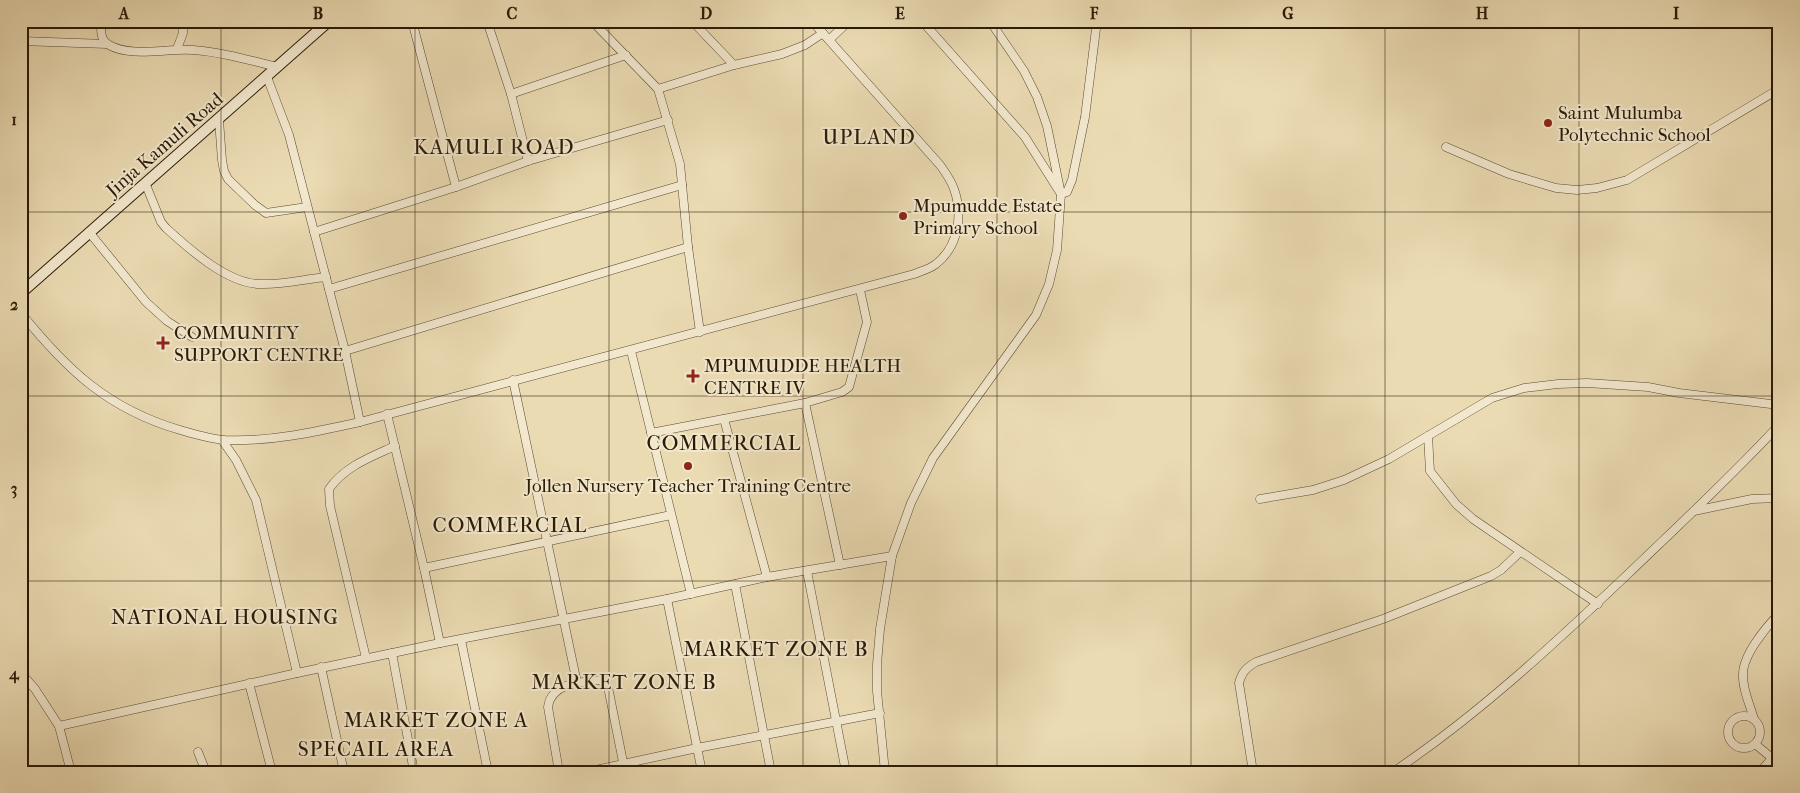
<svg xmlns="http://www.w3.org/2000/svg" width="1800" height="793" font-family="'IM FELL French Canon',serif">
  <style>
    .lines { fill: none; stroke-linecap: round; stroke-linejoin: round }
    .street-casing { stroke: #5a4a30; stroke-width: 9 }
    .secondary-casing { stroke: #291a05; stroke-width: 12 }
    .street { stroke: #f2e8ce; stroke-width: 8 }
    .secondary { stroke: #f2e8ce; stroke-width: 10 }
    .grid { fill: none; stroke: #291a05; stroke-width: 1; stroke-opacity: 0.55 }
    .poi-dot { fill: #8f2418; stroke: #f2e8ce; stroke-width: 2 }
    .labels { text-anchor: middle; stroke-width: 4; stroke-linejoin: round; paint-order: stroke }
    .poi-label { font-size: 19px; fill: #291a05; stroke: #f2e8ce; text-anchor: start }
    .street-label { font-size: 19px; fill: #291a05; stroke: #f2e8ce }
    .quarter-label { font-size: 21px; letter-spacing: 1px; fill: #291a05; stroke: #f2e8ce }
    .neatline { fill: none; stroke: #291a05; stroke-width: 2 }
    .grid-label { font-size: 16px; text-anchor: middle; font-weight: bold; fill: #291a05 }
  </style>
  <rect width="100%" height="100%" fill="#ebdbb3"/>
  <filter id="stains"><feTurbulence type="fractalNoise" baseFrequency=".004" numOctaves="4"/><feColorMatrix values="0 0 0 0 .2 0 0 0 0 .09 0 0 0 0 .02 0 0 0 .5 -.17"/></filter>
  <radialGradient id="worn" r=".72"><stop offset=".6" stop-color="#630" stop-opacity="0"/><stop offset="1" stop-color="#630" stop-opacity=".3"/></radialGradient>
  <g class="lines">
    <defs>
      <g id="street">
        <path d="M 101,21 C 101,30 100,40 109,45 C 132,58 167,48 193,50 C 221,52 249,60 277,67"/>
        <polyline points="412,21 456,187"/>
        <polyline points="487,21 511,94 528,161"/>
        <polyline points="592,21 658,89 680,164 688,247 700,332"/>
        <polyline points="692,21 734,65"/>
        <polyline points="922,21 1025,137 1061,194 1067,192 1072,180 1085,117 1097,21"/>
        <polyline points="829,40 849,21"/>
        <polyline points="21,41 107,44"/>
        <polyline points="177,49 183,33 183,21"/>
        <polyline points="21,52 25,41"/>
        <polyline points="267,77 289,135 345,351 360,422"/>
        <polyline points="658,89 734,65 782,54 805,45 823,33"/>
        <polyline points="511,94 626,55"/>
        <polyline points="219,120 222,160 224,171 228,179 255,205 266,213 307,207"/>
        <polyline points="1446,147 1509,174 1556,188 1577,190 1597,188 1627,180 1779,89"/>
        <path d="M 146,185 L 161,222 L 166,228 C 189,249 228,284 260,284 C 282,285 305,279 326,277"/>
        <polyline points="89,232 146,302 167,321 192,337"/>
        <polyline points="314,232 456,187 528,161 668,120"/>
        <polyline points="329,289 682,185"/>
        <path d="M 21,313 C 67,370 108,409 180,430 C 194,434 210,439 225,440 C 270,442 315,432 360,422 L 914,274 C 921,271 930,269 936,264 C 959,246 963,214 954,189 C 951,180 945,172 940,165 L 812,21"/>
        <polyline points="345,351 688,247"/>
        <polyline points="631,351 691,594"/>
        <polyline points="513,380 577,683"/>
        <polyline points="805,403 840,565"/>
        <polyline points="387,414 424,568 440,643"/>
        <polyline points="724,419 767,577"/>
        <polyline points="651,433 805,403 842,392 849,387 867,322 860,290"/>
        <polyline points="1428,436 1430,471 1456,504 1473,519 1598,604"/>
        <polyline points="222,440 236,460 256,500 297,673"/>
        <polyline points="1260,499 1313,490 1344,480 1389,459 1492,398 1524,388 1558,384 1587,383 1648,387 1679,393 1779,405"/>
        <polyline points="1694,511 1752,499 1779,498"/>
        <polyline points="424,568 671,515"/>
        <polyline points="807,571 846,772"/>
        <polyline points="735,584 771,772"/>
        <polyline points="667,599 702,772"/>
        <polyline points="461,640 488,772"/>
        <polyline points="392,653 414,772"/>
        <path d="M 366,658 L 330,506 L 329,489 C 345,466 371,457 395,446"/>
        <polyline points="321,667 344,772"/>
        <polyline points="21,673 35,689 59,726 71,772"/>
        <polyline points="249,683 272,772"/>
        <circle cx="1744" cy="732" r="16"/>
        <path d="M 1754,719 C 1750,705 1742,688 1743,674 C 1743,655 1766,627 1779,614"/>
        <polyline points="59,726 297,673 440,643 667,599 767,577 892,556"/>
        <polyline points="1755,744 1772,758"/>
        <polyline points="198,752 206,772"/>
        <path d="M 559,772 L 548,707 C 551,683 581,682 600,680 L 606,684 L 609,692 L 625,772"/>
        <polyline points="586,772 697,748 880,713"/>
        <polyline points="885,772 877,691 877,664 880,629 892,556 911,503 933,458 1036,315 1049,284 1057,250 1061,194 1047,126 1037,97 1024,71 990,21"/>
        <path d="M 1253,772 L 1239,683 C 1242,672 1246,668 1256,662 L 1383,619 L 1491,576 L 1501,570 L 1520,552"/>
        <path d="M 1393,772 C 1478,715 1553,645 1628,574 C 1679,525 1731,477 1779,425"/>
        <polyline points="1760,772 1779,750"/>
      </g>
      <polyline id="secondary" points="21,293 329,21"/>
    </defs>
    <!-- street casing -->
    <use href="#street" class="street-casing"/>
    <!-- secondary casing -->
    <use href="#secondary" class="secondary-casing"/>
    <!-- street -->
    <use href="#street" class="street"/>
    <!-- secondary -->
    <use href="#secondary" class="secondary"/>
  </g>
  <!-- grid -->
  <path class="grid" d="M 221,21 L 221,772M 415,21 L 415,772M 609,21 L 609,772M 803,21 L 803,772M 997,21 L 997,772M 1191,21 L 1191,772M 1385,21 L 1385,772M 1579,21 L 1579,772M 21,212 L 1779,212M 21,396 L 1779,396M 21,581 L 1779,581"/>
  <!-- markers -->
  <g class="poi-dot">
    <circle cx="1548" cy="123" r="5"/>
    <circle cx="903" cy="216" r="5"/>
    <path d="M160.5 335.5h5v5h5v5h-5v5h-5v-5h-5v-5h5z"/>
    <path d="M690.5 368.5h5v5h5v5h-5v5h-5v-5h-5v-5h5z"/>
    <circle cx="688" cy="466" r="5"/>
  </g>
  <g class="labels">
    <!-- poi labels -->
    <g class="poi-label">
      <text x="1558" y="119">Saint Mulumba<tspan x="1558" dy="22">Polytechnic School</tspan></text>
      <text x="913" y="212">Mpumudde Estate<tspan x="913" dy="22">Primary School</tspan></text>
      <text x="174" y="339">COMMUNITY<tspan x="174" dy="22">SUPPORT CENTRE</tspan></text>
      <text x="704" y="372">MPUMUDDE HEALTH<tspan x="704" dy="22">CENTRE IV</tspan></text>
      <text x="688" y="492" text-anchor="middle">Jollen Nursery Teacher Training Centre</text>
    </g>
    <!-- street labels -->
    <g class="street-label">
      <text transform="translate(164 144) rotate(-41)" y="7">Jinja Kamuli Road</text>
    </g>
    <!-- quarter labels -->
    <g class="quarter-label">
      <text x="869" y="144">UPLAND</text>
      <text x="494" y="154">KAMULI ROAD</text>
      <text x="724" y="450">COMMERCIAL</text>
      <text x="510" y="532">COMMERCIAL</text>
      <text x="225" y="624">NATIONAL HOUSING</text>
      <text x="776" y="656">MARKET ZONE B</text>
      <text x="624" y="689">MARKET ZONE B</text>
      <text x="436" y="727">MARKET ZONE A</text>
      <text x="376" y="756">SPECAIL AREA</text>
    </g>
  </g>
  <!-- margin -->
  <rect width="1800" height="793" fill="none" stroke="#ebdbb3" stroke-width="55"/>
  <rect x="28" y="28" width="1744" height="738" class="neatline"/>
  <g class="grid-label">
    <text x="124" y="19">A</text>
    <text x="318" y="19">B</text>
    <text x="512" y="19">C</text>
    <text x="706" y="19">D</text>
    <text x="900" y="19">E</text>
    <text x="1094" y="19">F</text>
    <text x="1288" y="19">G</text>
    <text x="1482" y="19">H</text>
    <text x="1676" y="19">I</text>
    <text x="14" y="125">1</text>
    <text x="14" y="310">2</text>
    <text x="14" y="494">3</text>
    <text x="14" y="679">4</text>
  </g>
  <rect width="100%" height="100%" filter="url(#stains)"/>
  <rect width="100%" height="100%" fill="url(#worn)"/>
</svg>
